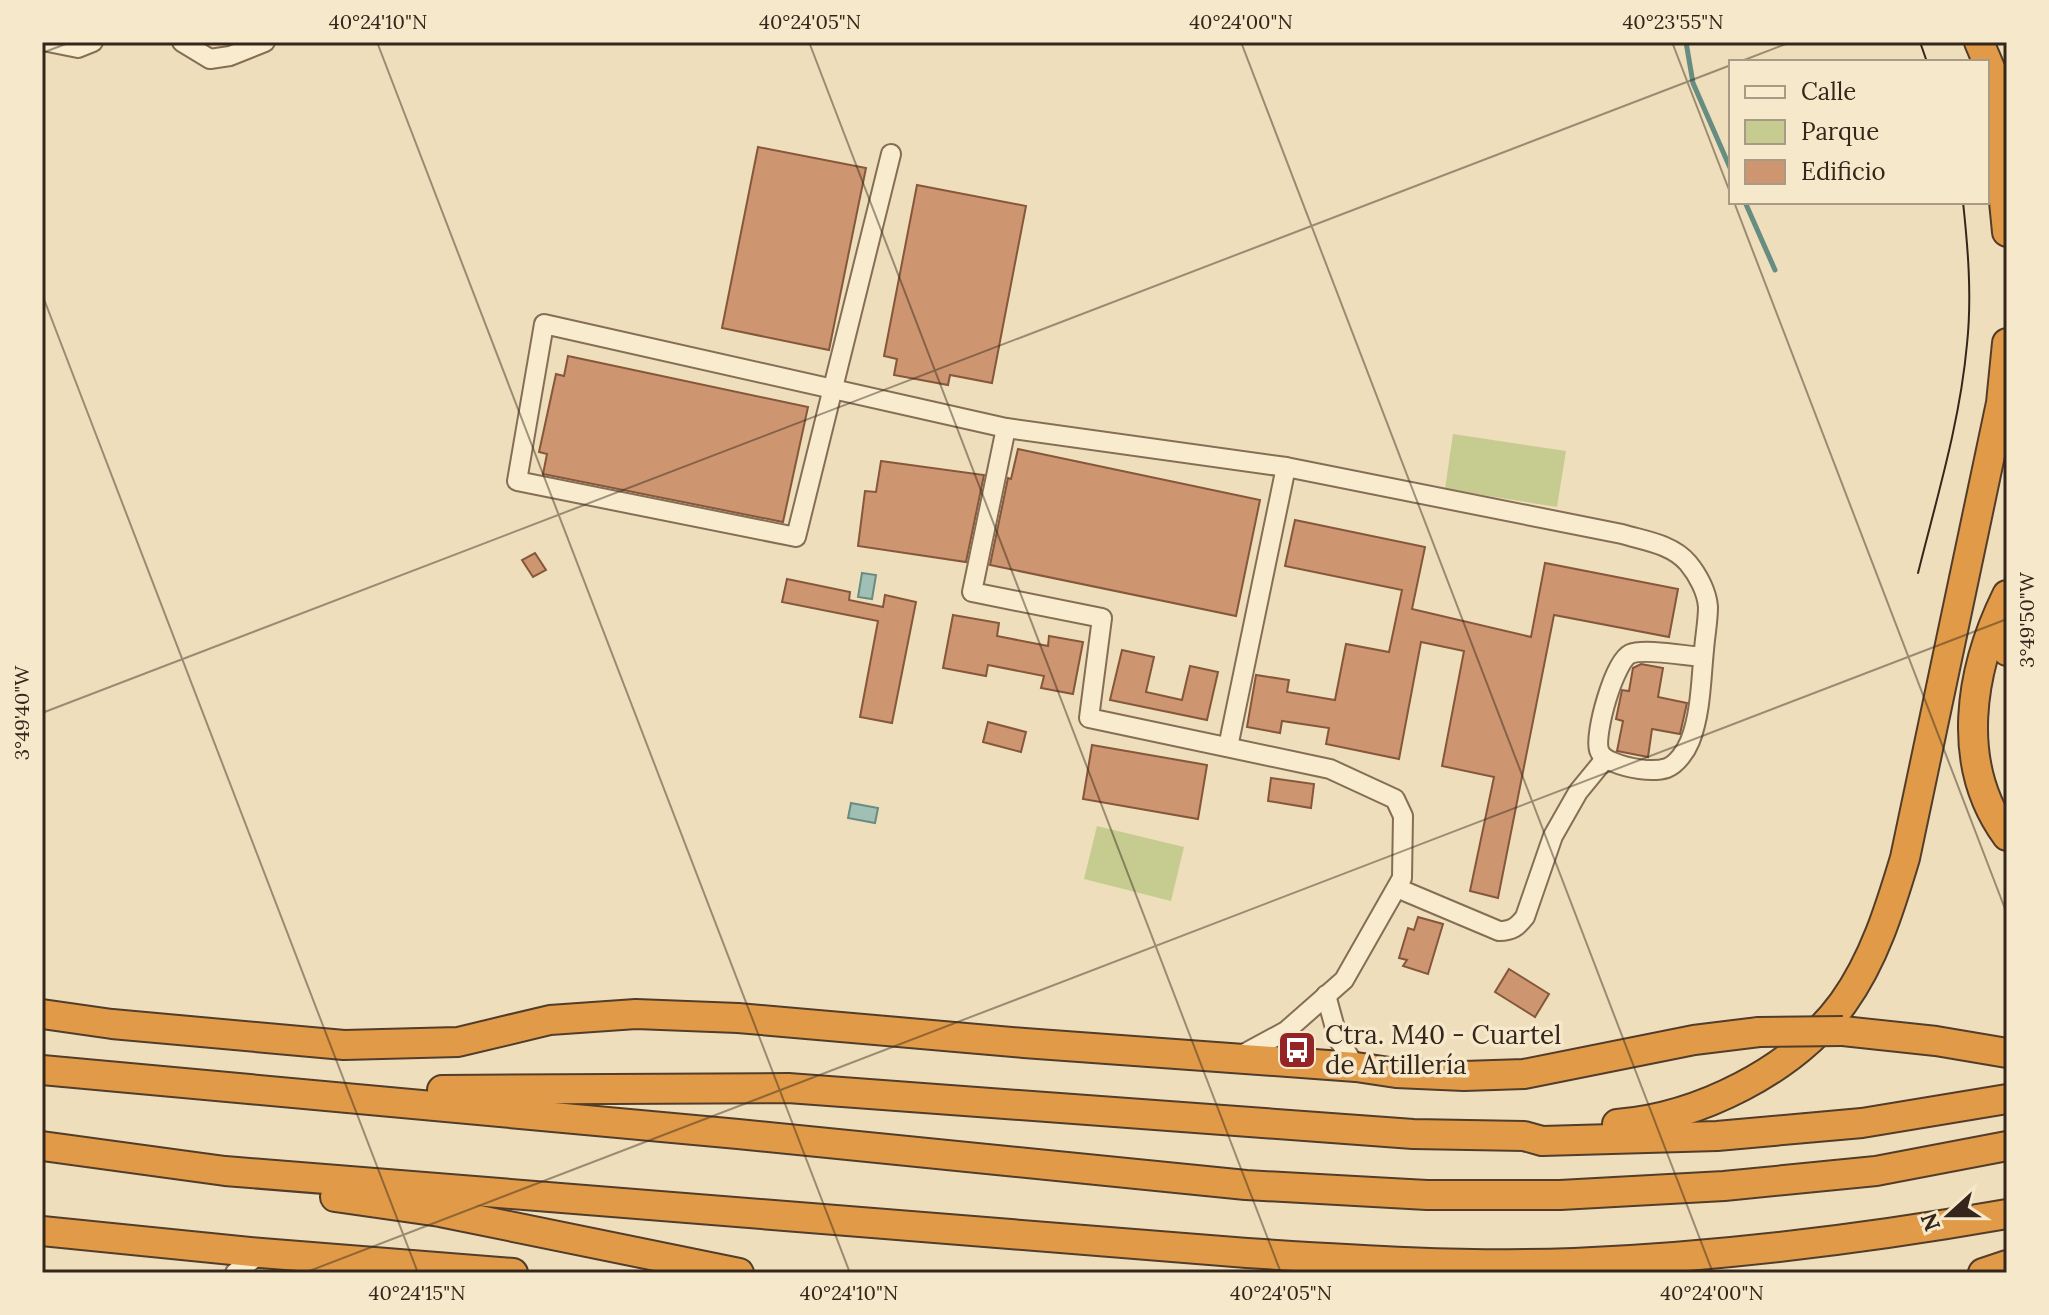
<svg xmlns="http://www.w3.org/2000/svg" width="2049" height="1315" font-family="Lora,serif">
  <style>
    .green { fill: #c6cc90 }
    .water { fill: #a0bfb5; stroke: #678c82; stroke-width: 2 }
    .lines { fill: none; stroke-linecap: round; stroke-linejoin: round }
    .stream { stroke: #678c82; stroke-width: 5 }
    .building { fill: #cd9570; stroke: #85573b; stroke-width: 2 }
    .minor-casing { stroke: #856e55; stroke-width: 22 }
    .highway-casing { stroke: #523c2a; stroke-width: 32 }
    .minor { stroke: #f9ecce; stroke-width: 18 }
    .highway { stroke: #e19b48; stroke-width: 28 }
    .tram { stroke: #34261a; stroke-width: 2 }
    .highway-bridge-casing { stroke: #523c2a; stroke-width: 32; stroke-linecap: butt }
    .highway-bridge { stroke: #e19b48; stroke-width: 28 }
    .ticks { fill: none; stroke: #34261a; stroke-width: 2; stroke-opacity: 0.45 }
    .labels { text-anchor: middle; stroke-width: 7; stroke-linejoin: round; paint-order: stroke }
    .poi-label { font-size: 26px; fill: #34261a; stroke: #f6e8cb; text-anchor: start }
    .neatline { fill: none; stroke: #34261a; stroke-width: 3 }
    .ticks-label { font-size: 20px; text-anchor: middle; fill: #34261a }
  </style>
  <rect width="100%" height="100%" fill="#eedebb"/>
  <!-- green -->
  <g class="green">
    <polygon points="1453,434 1566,451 1557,507 1445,489"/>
    <polygon points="1097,826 1184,847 1171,901 1084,879"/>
  </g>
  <!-- water -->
  <g class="water">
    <polygon points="862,573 876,575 872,599 858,597"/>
    <polygon points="851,803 878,808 875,823 848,818"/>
  </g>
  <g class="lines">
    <!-- stream -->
    <g class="stream">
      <polyline points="1686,42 1693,83 1731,170"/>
      <polyline points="1745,202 1775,270"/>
    </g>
  </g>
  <!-- building -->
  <g class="building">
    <polygon points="758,147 866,168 829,350 722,328"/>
    <polygon points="917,185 1026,206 992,383 950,375 948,385 894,375 897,359 884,356"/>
    <polygon points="568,356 808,407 783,522 543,474 547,454 539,452 556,374 564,376"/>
    <polygon points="1018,449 1260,500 1236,616 990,565 1008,478 1011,479"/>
    <polygon points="881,461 984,475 966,562 858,546 865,491 876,492"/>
    <polygon points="1295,520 1425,547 1412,609 1531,637 1545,563 1678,589 1669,637 1554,615 1498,898 1470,891 1494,777 1442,766 1464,651 1421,642 1399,759 1326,744 1329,728 1282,721 1280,733 1247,727 1256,675 1289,680 1287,692 1335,700 1346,644 1389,652 1402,590 1285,566"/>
    <polygon points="535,553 546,570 533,577 522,560"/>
    <polygon points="787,579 850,592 849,600 883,607 885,595 916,602 892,723 860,717 878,621 782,602"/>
    <polygon points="953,615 999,623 997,636 1048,646 1049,636 1083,642 1073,694 1041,688 1044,676 988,665 986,676 943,668"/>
    <polygon points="1122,650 1154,657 1146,692 1182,700 1190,666 1218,672 1207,720 1110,700"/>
    <polygon points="1641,664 1663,668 1658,697 1687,703 1680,734 1652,729 1648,757 1617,751 1623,721 1616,719 1621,695 1622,690 1629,691 1633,668"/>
    <polygon points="988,722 1026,732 1021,752 983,742"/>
    <polygon points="1092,745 1207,765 1198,819 1083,799"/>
    <polygon points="1271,778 1314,784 1311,808 1268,801"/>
    <polygon points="1418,917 1443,924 1428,974 1403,966 1407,960 1399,958 1408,928 1414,930"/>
    <polygon points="1509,969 1549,994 1535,1017 1495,992"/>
  </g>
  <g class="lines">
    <defs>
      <g id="minor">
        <polyline points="48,42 78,48 93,42"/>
        <polyline points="182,42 210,59 230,56 265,42"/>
        <path d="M 891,154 L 796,537 L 517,481 L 544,324 L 1006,428 L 1286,467 L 1622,534 C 1645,541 1672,544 1688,563 C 1698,575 1707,592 1708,607 C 1708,621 1705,636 1704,650 C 1701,679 1701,713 1690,741 C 1686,751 1677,764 1667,768 C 1652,773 1627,768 1613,762 C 1607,760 1601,756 1599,750 C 1594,734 1614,662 1630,654 C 1644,648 1686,656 1703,657"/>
        <polyline points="1006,428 972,592 1102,618 1089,718 1330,769 1395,799 1403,816 1402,878 1344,980 1286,1031 1238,1057"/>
        <polyline points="1228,747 1286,467"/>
        <path d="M 1397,888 L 1499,931 C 1512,931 1517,927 1525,917 L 1553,836 L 1578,792 L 1605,759"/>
        <polyline points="1326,995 1338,1039 1356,1067"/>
        <polyline points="235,1273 261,1253"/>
      </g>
      <g id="highway">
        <polyline points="1979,42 2007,108"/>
        <polyline points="1987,112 2001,171 2007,232"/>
        <path d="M 2007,595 C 1970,670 1954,764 2007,836"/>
        <polyline points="2007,649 2007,651"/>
        <polyline points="42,1014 112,1024 344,1045 458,1042 550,1020 636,1014 738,1018 1024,1043 1356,1067 1396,1073 1464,1076 1524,1074 1694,1040 1759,1032"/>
        <polyline points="1843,1031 1936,1041 2007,1053"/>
        <polyline points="42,1070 738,1134 1246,1185 1427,1195 1560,1195 1724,1186 1876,1171 2007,1146"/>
        <polyline points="442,1090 788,1088 1413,1134 1524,1136 1542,1141 1717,1136 1862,1123 2007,1099"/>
        <path d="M 1617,1124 C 1699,1117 1793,1071 1843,1003 C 1874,960 1890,908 1905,858 L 2001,403 L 2007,343"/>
        <path d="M 42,1146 L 225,1171 L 1247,1253 C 1356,1260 1465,1267 1574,1263 C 1719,1257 1864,1239 2007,1214"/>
        <polyline points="335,1197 440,1212 739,1273"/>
        <polyline points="42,1231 261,1253 513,1273"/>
        <polyline points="1983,1273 2007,1265"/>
      </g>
    </defs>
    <!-- minor casing -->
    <use href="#minor" class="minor-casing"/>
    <!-- highway casing -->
    <use href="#highway" class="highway-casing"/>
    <!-- minor -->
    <use href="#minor" class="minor"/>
    <!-- highway -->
    <use href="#highway" class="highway"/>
    <!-- tram -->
    <g class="tram">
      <polyline points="1920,42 1927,62"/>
      <path d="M 1918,573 C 1937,497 1960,422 1967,344 C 1972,297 1968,248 1963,202"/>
    </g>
    <defs>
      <polyline id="highway-bridge" points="1759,1032 1843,1031"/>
    </defs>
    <!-- highway-bridge casing -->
    <use href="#highway-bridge" class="highway-bridge-casing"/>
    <!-- highway-bridge -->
    <use href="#highway-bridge" class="highway-bridge"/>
  </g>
  <!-- ticks -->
  <path class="ticks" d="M 377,42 L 850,1273M 809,42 L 1281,1273M 1241,42 L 1713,1273M 1672,42 L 1731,195M 42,53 L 71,42M 1739,62 L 1791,42M 1734,202 L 2007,914M 42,294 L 418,1273M 42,713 L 1731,65M 304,1273 L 2007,619"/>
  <!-- icons -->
  <defs>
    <symbol id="bus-square" viewBox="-11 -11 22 22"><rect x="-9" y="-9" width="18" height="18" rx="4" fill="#952427" stroke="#f6e8cb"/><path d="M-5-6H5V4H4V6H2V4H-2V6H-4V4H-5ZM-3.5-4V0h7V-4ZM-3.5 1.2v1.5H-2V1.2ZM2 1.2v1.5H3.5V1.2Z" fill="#fff"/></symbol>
  </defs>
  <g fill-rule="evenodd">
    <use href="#bus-square" x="1275" y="1028" width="44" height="44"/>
  </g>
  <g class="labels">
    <!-- poi labels -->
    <g class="poi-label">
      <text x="1325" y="1044">Ctra. M40 - Cuartel<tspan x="1325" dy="30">de Artillería</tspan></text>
    </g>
  </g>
  <!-- border -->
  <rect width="2049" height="1315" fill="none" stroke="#f6e8cb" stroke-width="88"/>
  <!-- legend -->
  <rect x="1729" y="60" width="260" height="144" fill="#f6e8cb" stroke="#a89a84" stroke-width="2"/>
  <rect x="1745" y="86" width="40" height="12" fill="#f9ecce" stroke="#a89a84" stroke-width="2"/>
  <text x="1801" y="100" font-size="24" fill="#34261a">Calle</text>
  <rect x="1745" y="120" width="40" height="24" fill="#c6cc90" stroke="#a89a84" stroke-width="2"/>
  <text x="1801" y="140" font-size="24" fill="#34261a">Parque</text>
  <rect x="1745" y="160" width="40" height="24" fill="#cd9570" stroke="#a89a84" stroke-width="2"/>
  <text x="1801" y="180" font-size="24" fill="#34261a">Edificio</text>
  <!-- north arrow -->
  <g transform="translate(1949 1215) rotate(249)" stroke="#f6e8cb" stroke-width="6" paint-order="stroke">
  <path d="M0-6L14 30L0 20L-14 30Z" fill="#34261a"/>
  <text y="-12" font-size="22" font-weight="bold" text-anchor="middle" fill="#34261a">N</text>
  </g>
  <rect x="44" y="44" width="1961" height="1227" class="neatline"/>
  <g class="ticks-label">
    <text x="378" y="29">40°24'10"N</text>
    <text x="810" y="29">40°24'05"N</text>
    <text x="1241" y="29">40°24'00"N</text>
    <text x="1673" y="29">40°23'55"N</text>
    <text transform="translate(2027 620) rotate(-90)" y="7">3°49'50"W</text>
    <text transform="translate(22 713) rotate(-90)" y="7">3°49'40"W</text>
    <text x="417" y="1300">40°24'15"N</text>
    <text x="849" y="1300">40°24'10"N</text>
    <text x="1281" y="1300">40°24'05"N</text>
    <text x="1712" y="1300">40°24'00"N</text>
  </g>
</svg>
